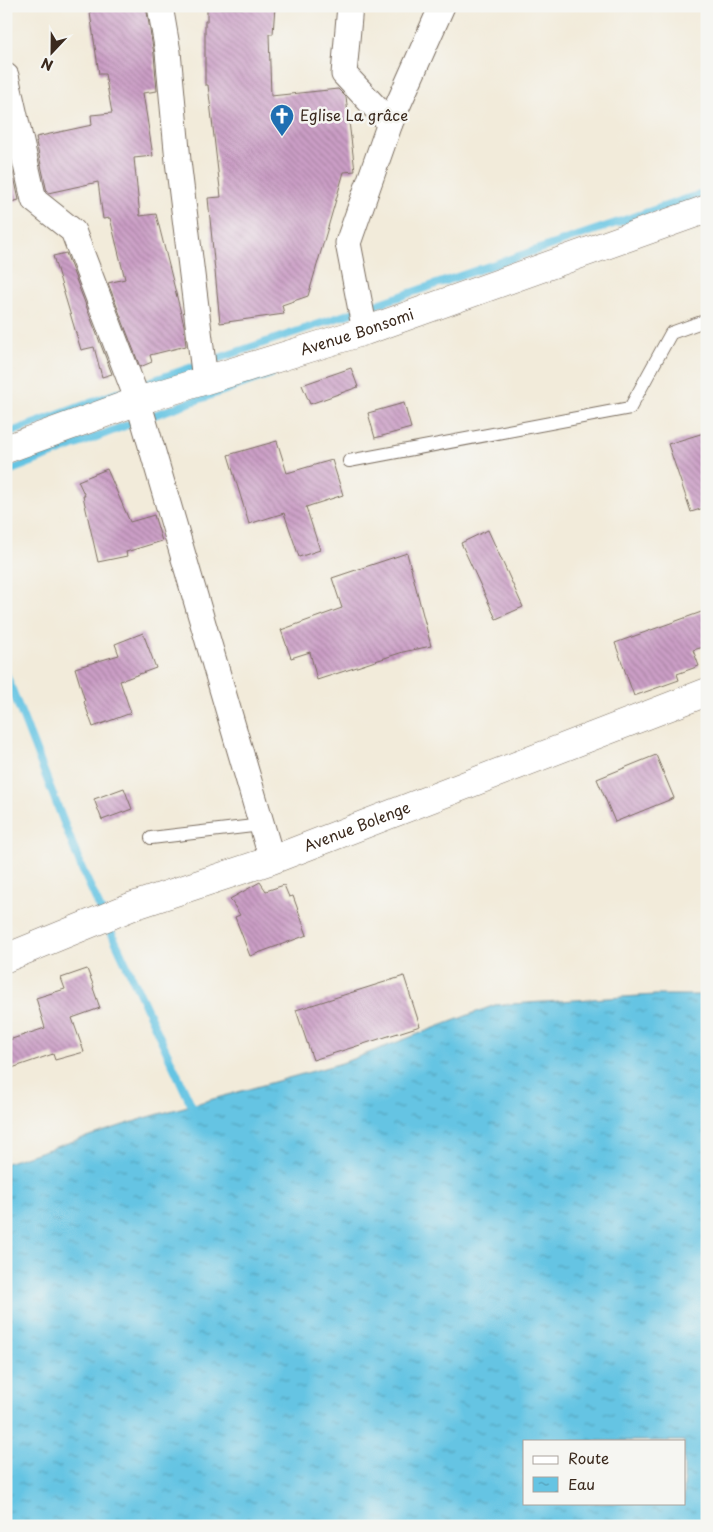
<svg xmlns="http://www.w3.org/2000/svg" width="713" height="1532" font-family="'Playpen Sans',sans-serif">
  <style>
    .water { fill: url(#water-ripples); stroke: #507780; fill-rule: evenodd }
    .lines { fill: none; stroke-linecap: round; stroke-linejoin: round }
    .stream { stroke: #65c4e3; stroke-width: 8 }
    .building { fill: url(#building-back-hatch) }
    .lane-casing { stroke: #7b6e60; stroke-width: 14 }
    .street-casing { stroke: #7b6e60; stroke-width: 27 }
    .secondary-casing { stroke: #7b6e60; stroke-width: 29 }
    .primary-casing { stroke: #7b6e60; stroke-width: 29 }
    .lane { stroke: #fff; stroke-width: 12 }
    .street { stroke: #fff; stroke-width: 25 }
    .secondary { stroke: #fff; stroke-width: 28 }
    .primary { stroke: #fff; stroke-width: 28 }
    .labels { text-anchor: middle; stroke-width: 5; stroke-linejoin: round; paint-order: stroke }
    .poi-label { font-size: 15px; fill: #3b2a1e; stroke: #f6f6f2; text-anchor: start }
    .street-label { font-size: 15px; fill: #3b2a1e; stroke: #f6f6f2 }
  </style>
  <defs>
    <pattern id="water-ripples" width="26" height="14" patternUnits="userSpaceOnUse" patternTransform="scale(1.25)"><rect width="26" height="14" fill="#65c4e3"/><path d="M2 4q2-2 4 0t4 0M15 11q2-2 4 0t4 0" fill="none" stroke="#549fb7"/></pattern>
    <pattern id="building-back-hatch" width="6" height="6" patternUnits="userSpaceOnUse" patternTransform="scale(1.25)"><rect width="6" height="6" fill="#cb9ec6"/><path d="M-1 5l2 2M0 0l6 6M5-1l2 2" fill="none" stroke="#a681a0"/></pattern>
  </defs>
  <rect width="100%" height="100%" fill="#f6f6f2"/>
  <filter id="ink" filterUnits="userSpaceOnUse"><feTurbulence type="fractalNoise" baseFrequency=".02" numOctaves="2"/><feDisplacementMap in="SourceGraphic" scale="10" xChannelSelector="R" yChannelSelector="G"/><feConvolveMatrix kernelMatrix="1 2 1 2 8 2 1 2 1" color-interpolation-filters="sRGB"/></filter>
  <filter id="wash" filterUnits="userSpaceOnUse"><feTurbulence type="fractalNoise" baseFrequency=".0096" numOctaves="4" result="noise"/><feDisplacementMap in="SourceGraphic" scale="20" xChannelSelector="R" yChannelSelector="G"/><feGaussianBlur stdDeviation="1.12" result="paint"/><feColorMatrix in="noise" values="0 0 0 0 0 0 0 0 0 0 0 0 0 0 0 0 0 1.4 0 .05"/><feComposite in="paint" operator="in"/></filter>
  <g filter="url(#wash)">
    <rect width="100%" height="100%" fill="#f2ebda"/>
    <!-- water -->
    <path class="water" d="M 655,995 L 707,995 L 707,1526 L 6,1526 L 6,1163 L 145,1118 L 342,1063 L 495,1005 ZM 524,1441 L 684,1441 L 684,1503 L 524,1503 Z"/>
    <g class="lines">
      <!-- stream -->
      <g class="stream">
        <polyline points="6,434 128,389 707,192"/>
        <polyline points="6,472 140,420 271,374"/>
        <polyline points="6,674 82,869 195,1113"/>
      </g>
    </g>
    <g id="blocks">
      <!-- building -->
      <g class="building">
        <polygon points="89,6 146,6 154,54 157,91 143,93 153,156 134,158 140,216 156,214 184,325 186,346 150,355 152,362 140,367 108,283 125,279 110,218 103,219 98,182 48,193 47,192 36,142 37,141 36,137 92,125 91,115 112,113 105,74 99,74"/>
        <polygon points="252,6 275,6 273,34 269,34 271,96 338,89 346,97 355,171 344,172 308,296 282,305 284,314 220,323 208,198 221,197 208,85 205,85 205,21 207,21 207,8 252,8"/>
        <polygon points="6,149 8,149 19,200 11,202 6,183"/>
        <polygon points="66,253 112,374 102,377 94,347 81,350 53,256"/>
        <polygon points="351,368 358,387 310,404 302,385"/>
        <polygon points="404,403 411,428 375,438 368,413"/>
        <polygon points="707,432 707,507 691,512 668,444"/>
        <polygon points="277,441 287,473 332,460 343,495 306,507 320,550 299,557 284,513 249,524 228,455"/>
        <polygon points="107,469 130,522 154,515 162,541 126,552 127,556 98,562 83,496 85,496 78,481"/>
        <polygon points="488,530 523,607 496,619 461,543"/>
        <polygon points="407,553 431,646 403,652 317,680 310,652 291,658 281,630 342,608 332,578"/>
        <polygon points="707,610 707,646 693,650 699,666 677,674 679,680 634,696 615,643"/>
        <polygon points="143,633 156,668 120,681 131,713 93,727 84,702 85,701 75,668 119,655 115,644"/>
        <polygon points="656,755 674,798 615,822 597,779"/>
        <polygon points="124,788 132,809 102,820 94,799"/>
        <polygon points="260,882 266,891 284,885 289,897 293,896 307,935 250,956 235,917 240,915 230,899"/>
        <polygon points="87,969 94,987 93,988 100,1008 72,1018 84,1052 55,1060 53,1054 6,1070 6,1041 45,1028 36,998 65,989 61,978"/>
        <polygon points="404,976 420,1026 313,1060 296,1010"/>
      </g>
    </g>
  </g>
  <g filter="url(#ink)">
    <use href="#blocks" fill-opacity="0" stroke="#7b6e60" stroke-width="1"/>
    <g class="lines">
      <defs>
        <g id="lane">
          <polyline points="349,461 630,408 671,333 707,320"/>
          <polyline points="151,838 262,825"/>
        </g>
        <g id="street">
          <polyline points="160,6 168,52 178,161 205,380"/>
          <polyline points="350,6 344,74 390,123"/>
          <polyline points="6,76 34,200 73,231 138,401 272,860"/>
          <polyline points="365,331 348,243 390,123 442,6"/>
        </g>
        <g id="secondary">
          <path id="s1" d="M 6,958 L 133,906 L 272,860 L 707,692"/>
        </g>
        <g id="primary">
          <path id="s2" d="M 6,449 L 138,401 L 365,331 L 707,209"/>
        </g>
      </defs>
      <!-- lane casing -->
      <use href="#lane" class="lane-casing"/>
      <!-- street casing -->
      <use href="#street" class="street-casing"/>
      <!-- secondary casing -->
      <use href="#secondary" class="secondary-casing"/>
      <!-- primary casing -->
      <use href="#primary" class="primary-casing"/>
      <!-- lane -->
      <use href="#lane" class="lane"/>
      <!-- street -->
      <use href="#street" class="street"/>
      <!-- secondary -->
      <use href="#secondary" class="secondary"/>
      <!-- primary -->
      <use href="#primary" class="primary"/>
    </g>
  </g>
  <!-- icons -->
  <defs>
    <symbol id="church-pin" viewBox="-11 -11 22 30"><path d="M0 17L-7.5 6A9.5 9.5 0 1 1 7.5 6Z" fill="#1f6fb2" stroke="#f6f6f2"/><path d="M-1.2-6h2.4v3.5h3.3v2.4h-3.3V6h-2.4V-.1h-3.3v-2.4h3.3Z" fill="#fff"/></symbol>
  </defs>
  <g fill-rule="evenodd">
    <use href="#church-pin" x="268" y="102" width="28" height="38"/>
  </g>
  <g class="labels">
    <!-- poi labels -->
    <g class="poi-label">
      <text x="300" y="121">Eglise La grâce</text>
    </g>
    <!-- street labels -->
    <g class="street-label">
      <text dy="5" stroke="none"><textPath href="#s2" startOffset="370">Avenue Bonsomi</textPath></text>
      <text dy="5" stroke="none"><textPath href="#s1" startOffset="375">Avenue Bolenge</textPath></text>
    </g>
  </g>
  <!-- margin -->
  <rect width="713" height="1532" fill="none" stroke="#f6f6f2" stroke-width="25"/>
  <!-- legend -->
  <rect x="523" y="1440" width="162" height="65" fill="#f6f6f2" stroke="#aba49d"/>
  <rect x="533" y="1456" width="25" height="8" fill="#ffffff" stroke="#aba49d"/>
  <text x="568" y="1464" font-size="15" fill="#3b2a1e">Route</text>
  <rect x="533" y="1477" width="25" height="15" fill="url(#water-ripples)" stroke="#aba49d"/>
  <text x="568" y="1490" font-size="15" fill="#3b2a1e">Eau</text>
  <!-- north arrow -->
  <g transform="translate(52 52) rotate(202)" stroke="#f6f6f2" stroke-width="4" paint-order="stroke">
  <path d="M0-4L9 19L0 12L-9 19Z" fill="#3b2a1e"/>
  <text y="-8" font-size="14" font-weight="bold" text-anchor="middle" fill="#3b2a1e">N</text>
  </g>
</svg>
